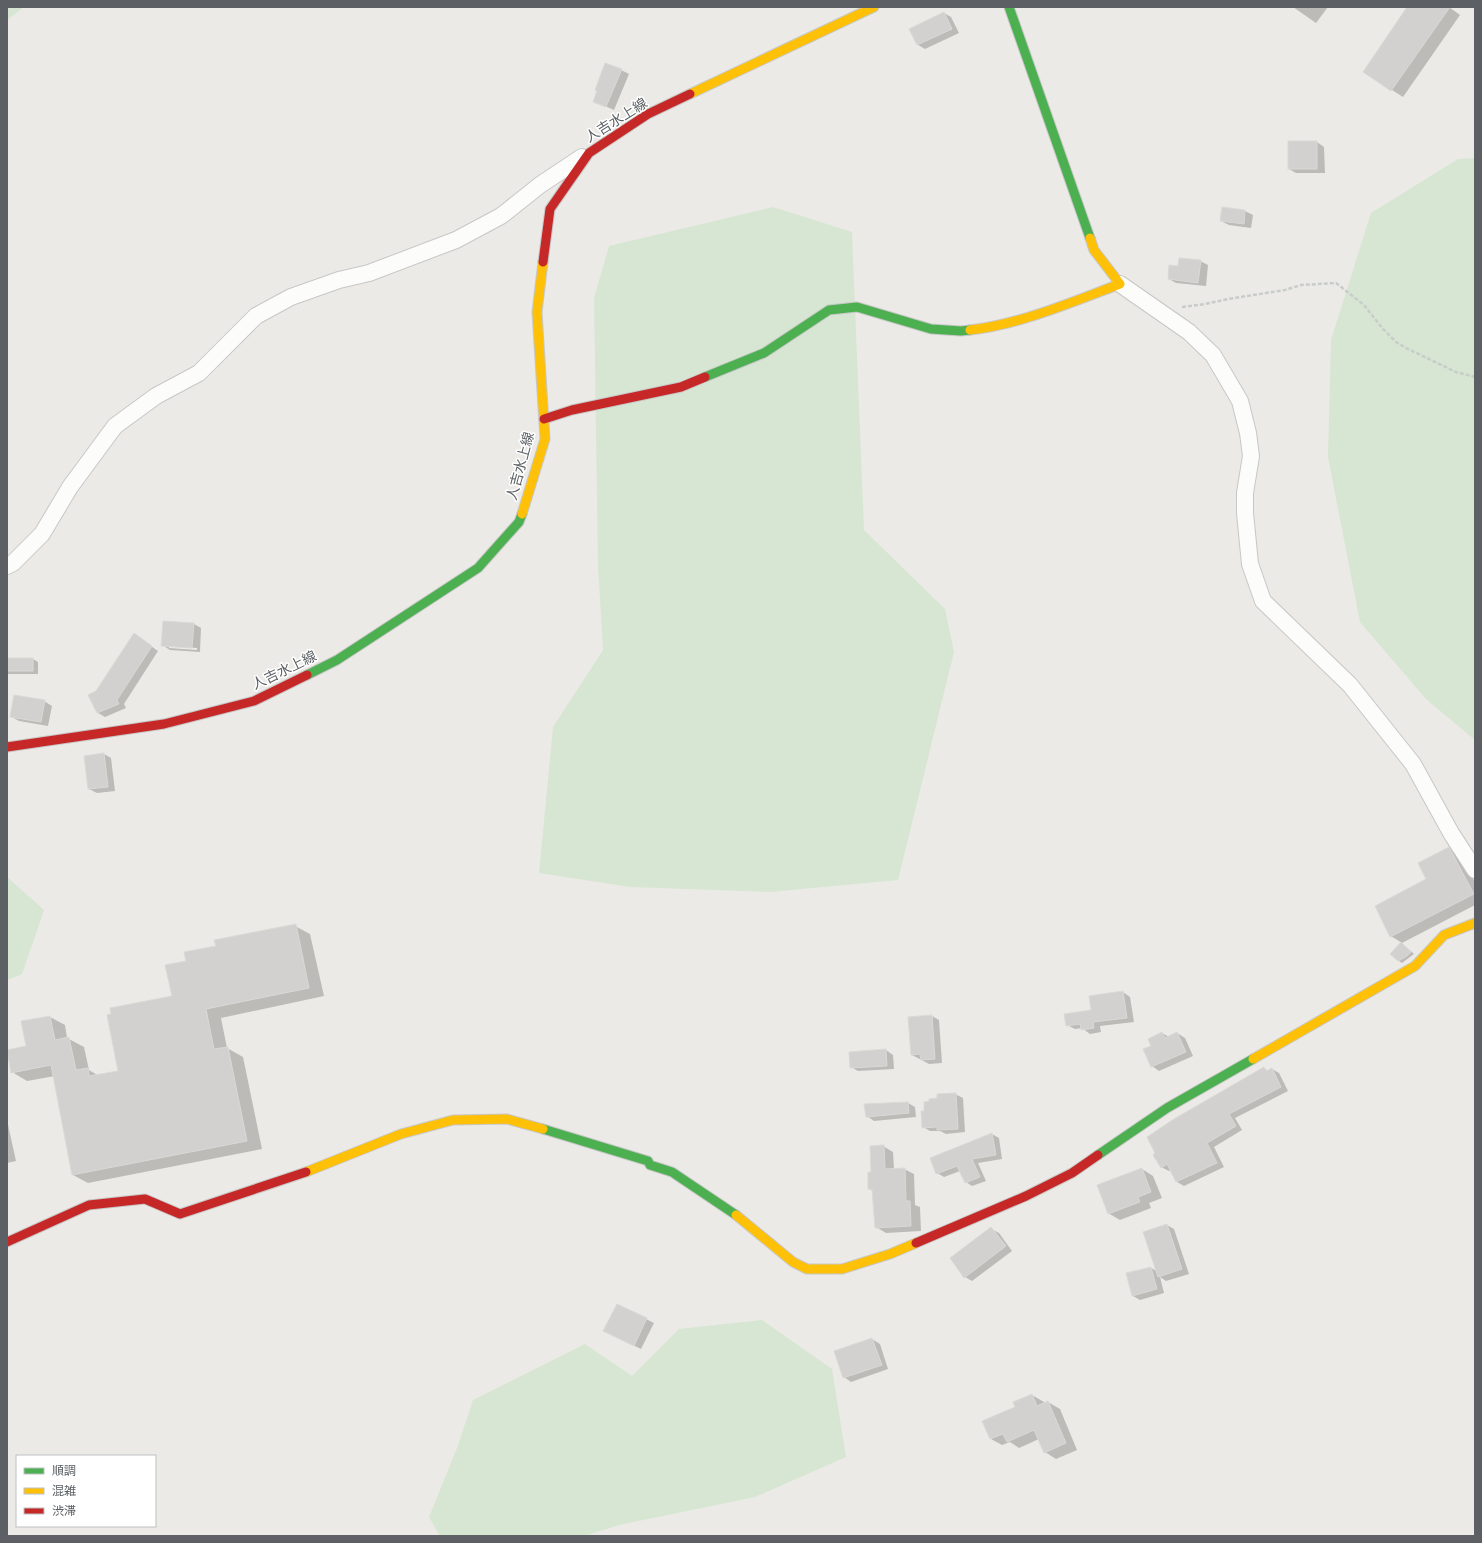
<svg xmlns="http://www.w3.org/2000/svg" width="1482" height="1543" font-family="'Titillium Web','Noto Sans JP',sans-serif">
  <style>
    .green { fill: #d6e6d2 }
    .shadow { fill: #0003; fill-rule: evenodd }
    .building { fill: #d2d1cf; stroke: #dbd9d6 }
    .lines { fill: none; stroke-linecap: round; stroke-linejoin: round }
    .street-casing { stroke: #c7c7c7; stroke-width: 18 }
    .fast-casing { stroke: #c7c7c7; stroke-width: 11 }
    .slow-casing { stroke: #c7c7c7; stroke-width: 11 }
    .jam-casing { stroke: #c7c7c7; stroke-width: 11 }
    .path { stroke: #c8cdca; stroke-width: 2.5; stroke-dasharray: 4 2; stroke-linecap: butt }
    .street { stroke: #fcfcfb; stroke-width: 16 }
    .fast { stroke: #4caf50; stroke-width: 9 }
    .slow { stroke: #ffc107; stroke-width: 9 }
    .jam { stroke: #c62828; stroke-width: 9 }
    .labels { text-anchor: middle; stroke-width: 3; stroke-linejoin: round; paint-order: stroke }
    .street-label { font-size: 14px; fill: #5c6064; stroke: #fff }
  </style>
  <rect width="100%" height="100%" fill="#eceae6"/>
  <!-- green -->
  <g class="green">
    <polygon points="7,7 24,7 7,20"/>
    <polygon points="1475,158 1475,740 1426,699 1360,622 1328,457 1331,340 1371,213 1458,159"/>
    <polygon points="773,207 852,232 864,530 945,609 954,652 898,880 770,892 630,887 539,873 553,727 603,650 598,566 594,298 609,246"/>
    <polygon points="7,877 44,910 22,974 7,980"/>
    <polygon points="762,1320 832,1369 846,1457 755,1497 619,1525 584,1536 440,1536 429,1517 457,1448 473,1400 585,1344 632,1376 679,1329"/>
  </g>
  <!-- shadow -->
  <g class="shadow">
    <polygon points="1293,7 1328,7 1316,23"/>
    <polygon points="1408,7 1449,7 1460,15 1403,97 1364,72"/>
    <polygon points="944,13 951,17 959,33 925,49 918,45 910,29"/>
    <polygon points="621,70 629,74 614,110 594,101"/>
    <polygon points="1317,142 1324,147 1325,173 1296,173 1289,169"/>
    <polygon points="1223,208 1245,211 1253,215 1251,228 1229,225 1221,221"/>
    <polygon points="1200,261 1208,265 1206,286 1176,283 1169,279"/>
    <path d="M 194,624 L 201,628 L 200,652 L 170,650 L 162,645 ZM 169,646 L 197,648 L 197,650 L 169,648 Z"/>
    <polygon points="141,639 158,651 124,704 126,708 105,717 98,713 90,695 97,692"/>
    <polygon points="7,659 33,659 38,662 38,674 7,674"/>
    <polygon points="44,701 52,706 48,726 19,721 12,717"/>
    <polygon points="104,754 111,758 115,791 97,793 89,789"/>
    <polygon points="1449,848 1460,855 1475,882 1475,905 1402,943 1391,936"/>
    <polygon points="295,926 310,934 324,996 221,1018 227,1048 243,1057 262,1149 88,1183 73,1175 55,1076 27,1081 12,1072 27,1047 50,1017 65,1025 67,1038 84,1047 89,1070 99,1076 119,1072 173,997 187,961 217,946"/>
    <polygon points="1402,943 1414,954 1402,963 1399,961"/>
    <polygon points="1123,992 1130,997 1134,1022 1100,1026 1101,1032 1090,1034 1082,1028 1075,1029 1067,1025"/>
    <polygon points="932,1016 939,1020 942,1063 929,1064 912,1055"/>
    <polygon points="1162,1033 1169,1037 1177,1033 1185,1038 1193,1056 1159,1071 1152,1066 1152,1046"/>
    <polygon points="886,1050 893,1055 894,1069 858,1071 851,1067"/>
    <polygon points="1264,1068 1268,1071 1272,1069 1279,1073 1288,1091 1235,1118 1242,1130 1214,1147 1224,1167 1184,1186 1177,1182 1171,1170 1169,1171 1161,1167"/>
    <polygon points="955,1094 963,1098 965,1132 946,1134 940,1131 930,1131 923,1127 925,1112"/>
    <polygon points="908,1103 915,1107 916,1117 874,1121 867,1116"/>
    <polygon points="7,1120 16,1161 7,1163"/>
    <polygon points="992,1134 999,1138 1002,1159 978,1163 986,1181 972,1186 966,1182 960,1171 944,1177 937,1173 931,1158"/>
    <polygon points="883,1146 893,1152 894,1169 904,1169 914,1174 915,1205 920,1207 921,1231 886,1233 876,1227 874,1191 869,1189 873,1173"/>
    <polygon points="1142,1169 1153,1176 1162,1198 1149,1203 1151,1208 1120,1220 1108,1213"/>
    <polygon points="1167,1225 1174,1229 1189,1274 1166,1281 1160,1277 1164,1293 1140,1300 1133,1296 1151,1268 1157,1271"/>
    <polygon points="991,1229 999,1233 1012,1251 972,1281 965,1277"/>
    <polygon points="646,1319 654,1323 641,1349 612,1335"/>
    <polygon points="872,1339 880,1344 888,1369 851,1382 844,1377"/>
    <polygon points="1032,1395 1044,1402 1045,1404 1048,1402 1060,1409 1077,1450 1056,1459 1045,1452 1039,1439 1019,1448 1010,1442 1002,1445 991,1439"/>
  </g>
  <!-- building -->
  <g class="building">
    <polygon points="1407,7 1450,7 1391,91 1363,72"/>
    <polygon points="944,12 952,29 917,45 909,29"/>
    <polygon points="605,63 622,69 606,107 593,102 597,91 595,90"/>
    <rect x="1288" y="141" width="29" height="28"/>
    <polygon points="1222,207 1245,210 1244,224 1220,221"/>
    <polygon points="1179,258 1201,260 1198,283 1168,279 1169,265 1178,266"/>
    <polygon points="163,621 194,623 192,648 161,646"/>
    <polygon points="134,633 152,646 117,700 119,704 97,713 88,695 96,691"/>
    <rect x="7" y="658" width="26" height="13"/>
    <polygon points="14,695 45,700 41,722 10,717"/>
    <polygon points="104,753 108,787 88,789 84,756"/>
    <polygon points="1449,847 1474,894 1390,937 1375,906 1426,879 1418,863"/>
    <polygon points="296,924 309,988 206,1009 214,1049 228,1047 247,1141 72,1175 51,1065 11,1073 7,1050 26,1046 21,1021 50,1016 55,1040 69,1037 76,1070 88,1068 89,1076 118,1071 107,1015 111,1014 110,1008 172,996 165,965 186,961 184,952 216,946 214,940"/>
    <polygon points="1401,942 1411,952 1407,956 1398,961 1390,954"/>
    <polygon points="1123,991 1127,1018 1093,1022 1094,1028 1081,1030 1080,1024 1066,1026 1064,1014 1091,1010 1089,996"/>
    <polygon points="932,1015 935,1059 921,1060 920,1054 911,1055 908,1017"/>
    <polygon points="1162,1032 1165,1038 1177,1032 1186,1052 1151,1067 1143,1049 1151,1046 1148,1039"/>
    <polygon points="886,1049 887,1066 850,1068 849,1052"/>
    <polygon points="1264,1067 1266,1071 1272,1068 1281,1087 1229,1114 1236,1126 1207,1143 1217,1163 1176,1182 1167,1164 1161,1168 1153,1155 1155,1153 1147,1137 1174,1119"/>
    <polygon points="956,1093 958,1129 937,1130 937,1127 922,1128 921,1111 924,1111 924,1102 929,1101 929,1099 937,1098 937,1094"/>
    <polygon points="908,1102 909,1113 866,1117 864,1104"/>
    <polygon points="992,1133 996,1155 972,1159 980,1177 965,1183 957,1166 936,1174 930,1158"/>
    <polygon points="884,1145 885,1169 905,1168 906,1201 910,1201 911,1226 875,1228 872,1189 868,1189 868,1172 871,1172 870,1146"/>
    <polygon points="1142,1168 1151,1192 1138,1197 1140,1202 1108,1214 1097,1185"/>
    <polygon points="1167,1224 1182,1269 1158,1277 1143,1232"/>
    <polygon points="991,1227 1006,1246 964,1278 950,1258"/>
    <polygon points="1151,1267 1157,1289 1132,1296 1126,1273"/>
    <polygon points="617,1304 647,1318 634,1346 603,1331"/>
    <polygon points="872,1338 882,1365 843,1378 834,1351"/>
    <polygon points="1032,1394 1037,1406 1048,1401 1066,1443 1044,1453 1034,1430 1007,1442 1003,1434 990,1439 982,1421 1015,1407 1013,1402"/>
  </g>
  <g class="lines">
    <defs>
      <g id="street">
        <polyline points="1120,284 1189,332 1213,355 1240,401 1248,433 1251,456 1245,493 1245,513 1250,564 1263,601 1350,685 1413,764 1451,833 1475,870"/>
        <polyline points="7,566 13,563 42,534 70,487 115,426 156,396 199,373 256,316 291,297 339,280 369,273 456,240 501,216 540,185 582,157"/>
      </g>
      <g id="fast">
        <polyline points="1009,7 1090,238"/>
        <polyline points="705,377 764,353 829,310 857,307 931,329 961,331 970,330"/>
        <polyline points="307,675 337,660 478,568 519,522 522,514"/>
        <polyline points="543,1129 648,1161 650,1165 672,1172 736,1215"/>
        <polyline points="1098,1155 1167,1108 1253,1059"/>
      </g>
      <g id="slow">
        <polyline points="690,94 874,7"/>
        <path d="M 970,330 C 1021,324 1072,302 1120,284 L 1094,250 L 1090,238"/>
        <polyline points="522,514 545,439 537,312 543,262"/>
        <polyline points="1253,1059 1415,966 1444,935 1475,923"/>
        <polyline points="306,1172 401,1134 453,1120 507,1119 543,1129"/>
        <polyline points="736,1215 793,1262 807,1269 842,1269 890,1254 916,1243"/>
      </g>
      <g id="jam">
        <polyline points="543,262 550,209 589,153 648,114 690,94"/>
        <polyline points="544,419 572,410 681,387 705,377"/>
        <polyline points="7,747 164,724 254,701 307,675"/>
        <polyline points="7,1242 89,1205 145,1199 180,1214 306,1172"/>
        <polyline points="916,1243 1026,1196 1072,1173 1098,1155"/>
      </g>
    </defs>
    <!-- street casing -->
    <use href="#street" class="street-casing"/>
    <!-- fast casing -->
    <use href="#fast" class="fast-casing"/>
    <!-- slow casing -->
    <use href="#slow" class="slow-casing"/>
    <!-- jam casing -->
    <use href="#jam" class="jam-casing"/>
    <!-- path -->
    <polyline class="path" points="1182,307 1205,304 1228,299 1285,290 1301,285 1336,283 1364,305 1383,329 1396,342 1406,348 1456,372 1475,377"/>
    <!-- street -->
    <use href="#street" class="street"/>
    <!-- fast -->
    <use href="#fast" class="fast"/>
    <!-- slow -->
    <use href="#slow" class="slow"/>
    <!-- jam -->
    <use href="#jam" class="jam"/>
  </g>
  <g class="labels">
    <!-- street labels -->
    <g class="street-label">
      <text transform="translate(616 120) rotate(-32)" y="5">人吉水上線</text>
      <text transform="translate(520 466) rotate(-75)" y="5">人吉水上線</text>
      <text transform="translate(284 670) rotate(-26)" y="5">人吉水上線</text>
    </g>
  </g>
  <!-- border -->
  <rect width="1482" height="1543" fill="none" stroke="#5c6064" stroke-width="16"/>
  <!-- legend -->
  <rect x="16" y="1455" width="140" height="72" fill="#ffffff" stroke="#bebfc1"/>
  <rect x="24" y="1468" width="20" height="6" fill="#4caf50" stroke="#bebfc1"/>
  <text x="52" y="1475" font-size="12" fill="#5c6064">順調</text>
  <rect x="24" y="1488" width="20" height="6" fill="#ffc107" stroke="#bebfc1"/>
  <text x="52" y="1495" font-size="12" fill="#5c6064">混雑</text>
  <rect x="24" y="1508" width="20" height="6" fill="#c62828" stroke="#bebfc1"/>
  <text x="52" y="1515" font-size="12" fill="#5c6064">渋滞</text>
</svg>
